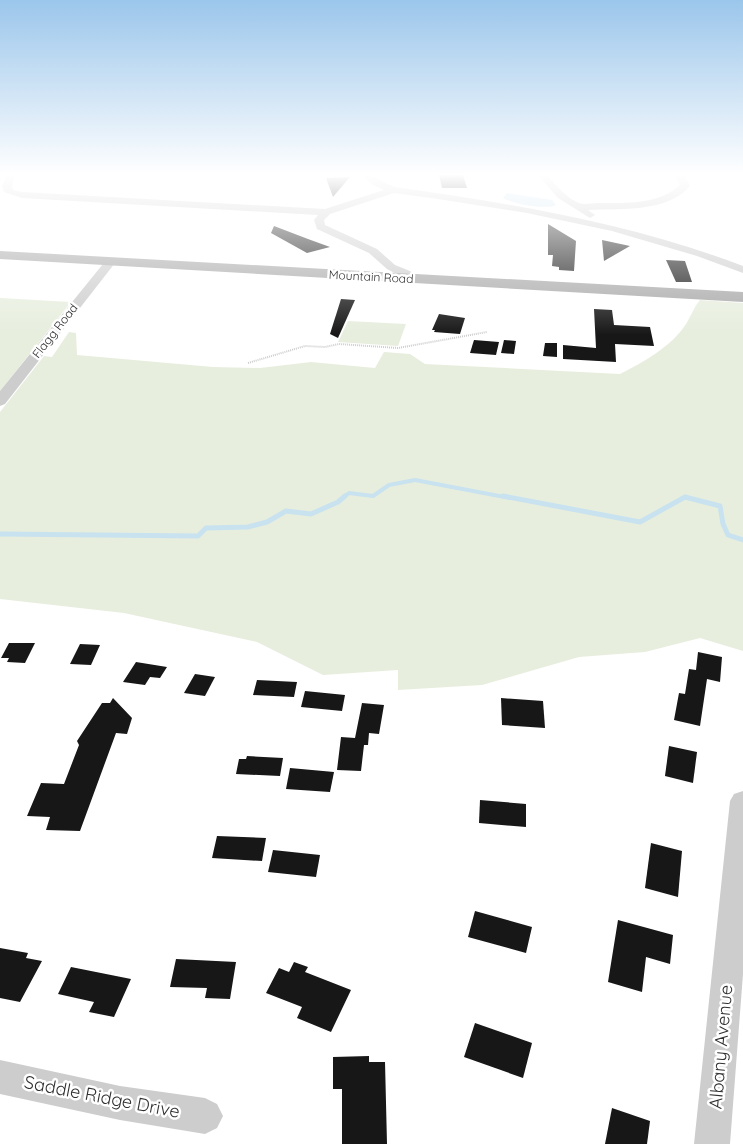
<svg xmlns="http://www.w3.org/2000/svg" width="743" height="1144" font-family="Quicksand,sans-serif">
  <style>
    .green { fill: #e7eede }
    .water { fill: #c9e2ef }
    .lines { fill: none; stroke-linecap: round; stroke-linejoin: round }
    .stream-far1 { stroke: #c9e2ef; stroke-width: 4 }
    .stream { stroke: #c9e2ef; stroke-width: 5 }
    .building { fill: #171717 }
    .path { stroke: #cdcdcd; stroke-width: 2; stroke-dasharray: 1 1; stroke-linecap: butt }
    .minor { fill: #cdcdcd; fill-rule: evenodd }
    .major { fill: #a8a8a8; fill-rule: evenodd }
    .labels { text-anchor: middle; stroke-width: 5; stroke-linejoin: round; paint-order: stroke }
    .far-street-label { font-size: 12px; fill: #303030; stroke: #fff }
    .near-street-label { font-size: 18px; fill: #303030; stroke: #fff }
  </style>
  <rect width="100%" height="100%" fill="#fff"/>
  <!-- green -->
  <g class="green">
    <polygon points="0,298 71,302 0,391"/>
    <path d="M 700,300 L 743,303 L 743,651 L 700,638 L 645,652 L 579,657 L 482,685 L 398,690 L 398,670 L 323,675 L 257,642 L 124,613 L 0,599 L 0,412 L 44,356 L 52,357 L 69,332 L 76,333 L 77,355 L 213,367 L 260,368 L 311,362 L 375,368 L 384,352 L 410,354 L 425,364 L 620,374 C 644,362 672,346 686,324 C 691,316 694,307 700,300 Z"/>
    <polygon points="348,321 406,324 398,346 338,342"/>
  </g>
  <!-- water -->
  <path class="water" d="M 507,193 L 552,200 L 556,205 C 545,210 514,204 503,198 Z"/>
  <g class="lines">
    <!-- stream-far1 -->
    <g class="stream-far1">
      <polyline points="343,498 349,493 373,496 389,485 415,480 510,498"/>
      <polyline points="684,498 689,498"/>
    </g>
    <!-- stream -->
    <g class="stream">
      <polyline points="503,496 640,522 685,497 720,506 723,524 728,535 743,540"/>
      <polyline points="0,534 198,536 206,528 248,527 267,522 286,511 311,514 338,502 345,496"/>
    </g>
  </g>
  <!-- building -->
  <g class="building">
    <polygon points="439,175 463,175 467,188 442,188"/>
    <polygon points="350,177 333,197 326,178"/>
    <polygon points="548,224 576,241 574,271 559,270 559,267 552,266 553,255 548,255"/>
    <polygon points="274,226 308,239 330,247 307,253 271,233"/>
    <polygon points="602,240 630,246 604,261"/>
    <polygon points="666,260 685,261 692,282 676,282"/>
    <polygon points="341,299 355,300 338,338 330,334"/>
    <polygon points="594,309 612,310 614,325 650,327 654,346 615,344 616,362 563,359 563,345 596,348"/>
    <polygon points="439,314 465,318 460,334 434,332 435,330 432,330"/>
    <polygon points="474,340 499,342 496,355 470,353"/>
    <polygon points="504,340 516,341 514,354 501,353"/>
    <polygon points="545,343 557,343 557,357 543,356"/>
    <polygon points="9,643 35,643 25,663 7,662 9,658 1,658"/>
    <polygon points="80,644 100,645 91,665 70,664"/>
    <polygon points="698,652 722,657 720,682 707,679 700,726 674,720 679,693 685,694 689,669 696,670"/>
    <polygon points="136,662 167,667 160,678 150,677 145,685 123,682"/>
    <polygon points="195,674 215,677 205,696 184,693"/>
    <polygon points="257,680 297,682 294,697 253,695"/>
    <polygon points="305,691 345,695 342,711 301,707"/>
    <polygon points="113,698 132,718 127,734 116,733 80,831 46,830 50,817 27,816 41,783 64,784 79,745 77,741 102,703 110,703"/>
    <polygon points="501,698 543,701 545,728 502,725"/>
    <polygon points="362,703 384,705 379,734 369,733 368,745 364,745 361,771 337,770 341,737 355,738"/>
    <polygon points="669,746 697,752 693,783 665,776"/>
    <polygon points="247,756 283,758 280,776 236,774 239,759 246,759"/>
    <polygon points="290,768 334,772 330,792 286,789"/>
    <polygon points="480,800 526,804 526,827 479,823"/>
    <polygon points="217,836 266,838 262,861 212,858"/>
    <polygon points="651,843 682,851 678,897 645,888"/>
    <polygon points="273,850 320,855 316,877 268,872"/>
    <polygon points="475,911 532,927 526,953 468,937"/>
    <polygon points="618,920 673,935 670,964 646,957 642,992 608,982"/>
    <polygon points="0,948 28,953 26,958 42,961 20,1002 0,998"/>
    <polygon points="176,959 236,962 230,999 205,998 207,988 170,987"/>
    <polygon points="294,962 308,967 305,972 351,990 331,1032 297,1018 302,1007 266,993 279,968 289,972"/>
    <polygon points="71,967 131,979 114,1017 89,1012 94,1002 58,994"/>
    <polygon points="475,1023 532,1043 523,1078 464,1057"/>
    <polygon points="369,1056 369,1062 385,1062 387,1144 342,1144 342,1089 333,1089 333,1057"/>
    <polygon points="612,1108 650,1121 647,1144 605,1144"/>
  </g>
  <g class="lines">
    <!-- path -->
    <polyline class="path" points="248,363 305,346 325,347 339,344 398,348 487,332"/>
    <!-- minor -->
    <g class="minor">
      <path d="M 7,175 L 15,175 L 12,186 L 13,190 L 22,192 L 325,209 L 384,190 L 373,185 L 362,175 C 374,175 383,183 395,187 C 514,204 630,223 743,266 L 743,273 L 697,256 L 612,231 L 527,213 L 438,199 L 394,193 L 330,214 L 324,220 L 325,225 L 377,249 L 395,265 L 410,271 L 420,279 L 414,283 L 387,269 L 369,253 L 317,229 L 314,220 L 318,215 L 22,198 L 4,192 L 2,186 Z"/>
      <path d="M 538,175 L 547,175 C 556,185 566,198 579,203 C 584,205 593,203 598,203 C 625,203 659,205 680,185 L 675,175 L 684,175 L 690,186 C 667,213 620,208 588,210 L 595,215 L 590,218 L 558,198 Z"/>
      <polygon points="111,258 115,259 117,261 115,263 5,404 0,406 0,391 107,259"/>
      <polygon points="743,791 743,974 730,1144 694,1144 730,801 734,794"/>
      <polygon points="0,1060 120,1086 205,1098 217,1104 223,1116 217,1128 205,1134 120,1120 0,1094"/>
    </g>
    <!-- major -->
    <polygon class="major" points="0,251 743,292 743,302 0,259"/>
  </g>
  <!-- sky -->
  <linearGradient id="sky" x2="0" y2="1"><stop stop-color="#9bc6eb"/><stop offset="0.52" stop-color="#fff"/><stop offset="1" stop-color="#fff" stop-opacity="0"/></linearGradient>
  <rect width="743" height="335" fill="url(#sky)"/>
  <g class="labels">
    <!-- far-street labels -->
    <g class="far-street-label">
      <text transform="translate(371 277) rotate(3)" y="4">Mountain Road</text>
      <text transform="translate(55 331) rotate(-52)" y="4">Flagg Road</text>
    </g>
    <!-- near-street labels -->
    <g class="near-street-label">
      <text transform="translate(721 1047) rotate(-85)" y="6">Albany Avenue</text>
      <text transform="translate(102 1097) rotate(11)" y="6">Saddle Ridge Drive</text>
    </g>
  </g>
</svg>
